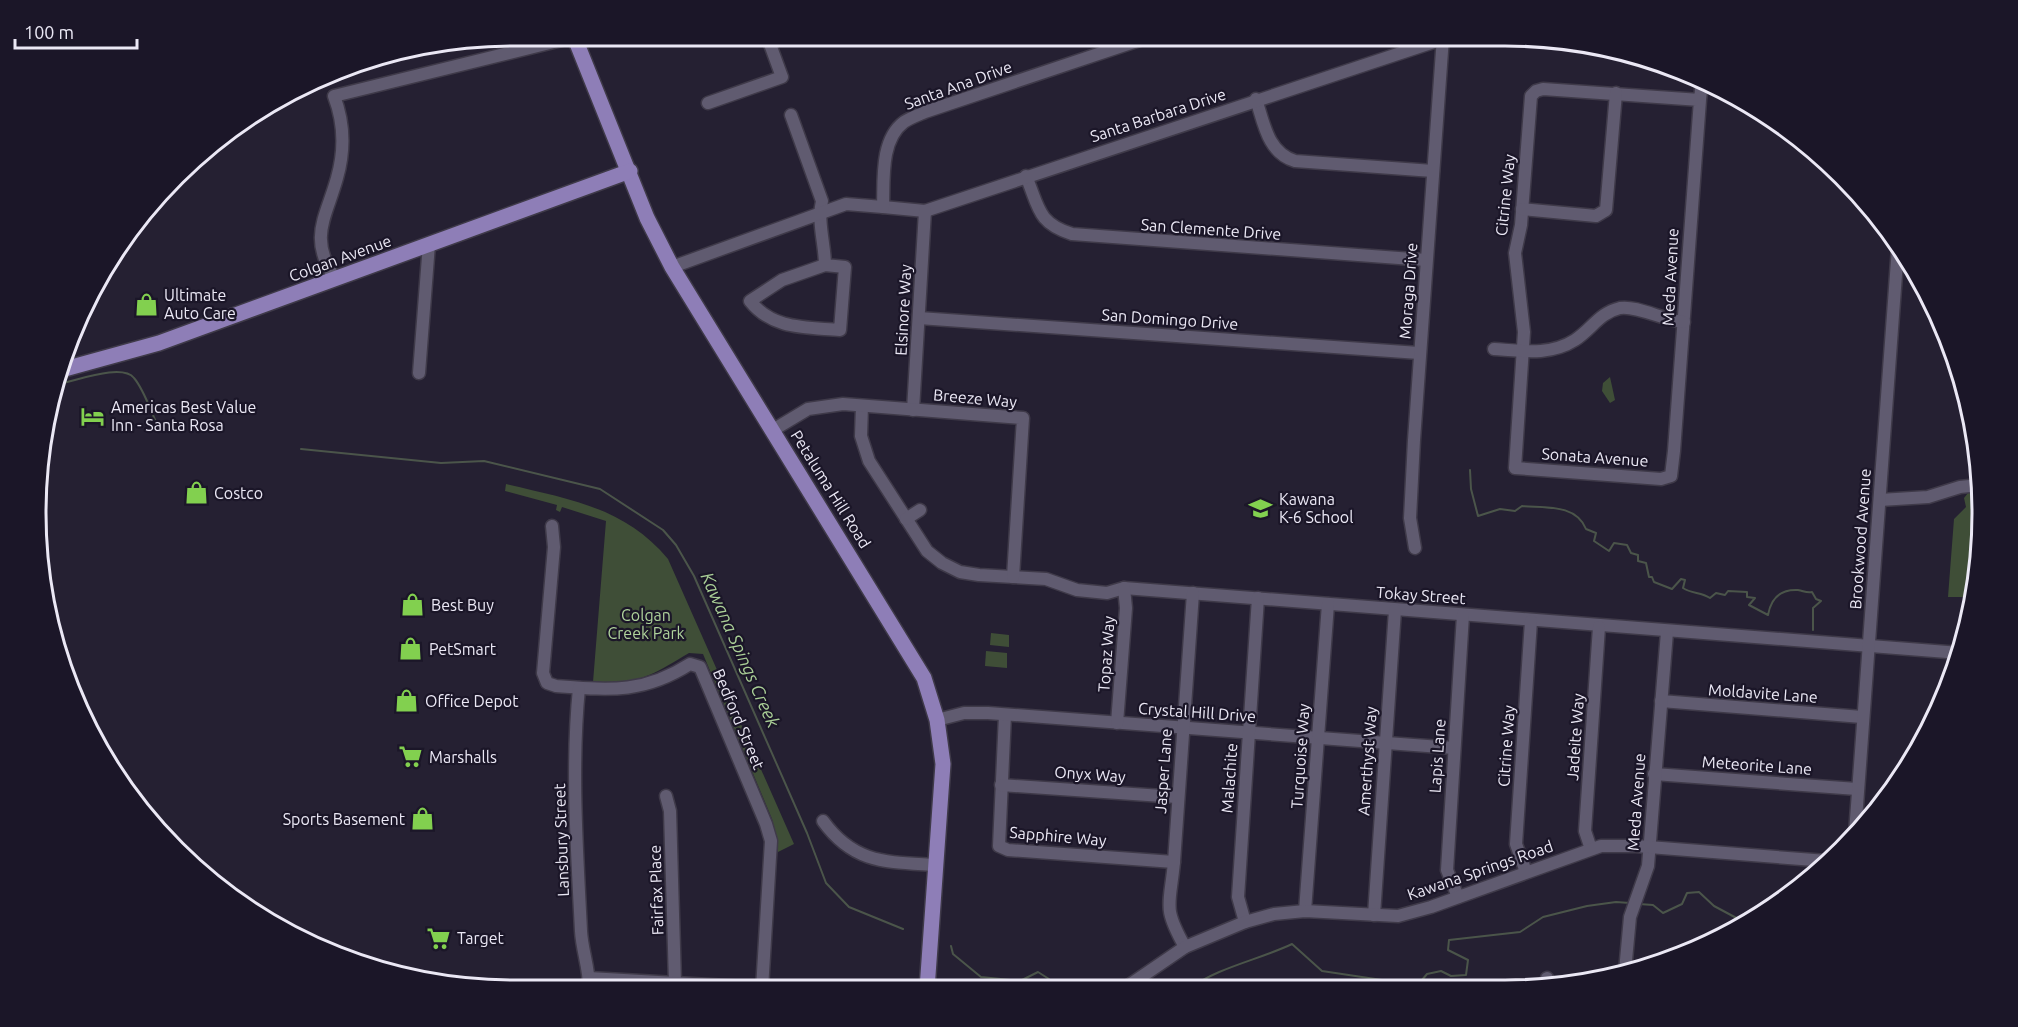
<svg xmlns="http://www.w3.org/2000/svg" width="2018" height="1027" font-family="Ubuntu,sans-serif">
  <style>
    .green { fill: #3f4e37 }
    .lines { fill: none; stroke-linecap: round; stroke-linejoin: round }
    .stream { stroke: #4b554a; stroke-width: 2 }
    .minor-casing { stroke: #3f3a49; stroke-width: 15 }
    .major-casing { stroke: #3f3a49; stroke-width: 18 }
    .minor { stroke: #605b70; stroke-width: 12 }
    .major { stroke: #8e7eb7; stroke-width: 15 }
    .labels { text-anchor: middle; stroke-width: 4.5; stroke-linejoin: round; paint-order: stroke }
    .street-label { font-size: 16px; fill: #ebe8f5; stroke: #1b1628 }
    .poi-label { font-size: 16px; fill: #ebe8f5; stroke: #1b1628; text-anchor: start }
    .park-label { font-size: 16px; fill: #afd39b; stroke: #1b1628 }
    .water-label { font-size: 18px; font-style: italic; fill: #aacf97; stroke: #1b1628 }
    .rim { fill: none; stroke: #ebe8f5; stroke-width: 3 }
  </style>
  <rect width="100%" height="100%" fill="#252032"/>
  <!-- green -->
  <g class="green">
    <polygon points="1610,377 1615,400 1610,403 1602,391 1603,383"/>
    <path d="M 506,484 C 568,499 625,507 668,559 L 794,844 L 778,852 L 772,819 L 703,654 L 689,653 C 654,674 637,686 593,682 L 606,521 L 562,507 L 560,512 L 556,510 L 557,505 L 505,491 Z"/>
    <polygon points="1979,491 1981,544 1972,597 1948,597 1954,519 1966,507 1964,498 1968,493"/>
    <polygon points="991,633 1009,635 1009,647 990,645"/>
    <polygon points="986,651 1007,653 1007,668 985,666"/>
  </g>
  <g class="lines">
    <!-- stream -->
    <g class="stream">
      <path d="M 58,384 C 76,381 122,363 134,378 C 145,391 151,413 159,428"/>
      <polyline points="301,449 441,463 484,461 600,489 663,530 676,545 694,576 807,833 826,883 849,907 903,929"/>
      <path d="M 1470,470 L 1471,489 L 1478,516 L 1500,509 L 1515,511 L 1522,506 C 1546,508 1576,504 1586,529 L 1596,533 L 1594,541 L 1609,551 L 1614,543 L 1627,545 L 1631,553 L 1638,555 L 1638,561 L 1646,563 L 1649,577 L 1652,577 L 1654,582 L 1672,589 L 1681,579 L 1685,580 L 1683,588 C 1692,594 1701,592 1710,598 L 1716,593 L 1725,595 L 1728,591 L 1747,592 L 1747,597 L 1755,598 L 1749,605 L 1768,615 C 1771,598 1780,589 1798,590 C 1804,591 1806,593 1812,592 L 1816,599 L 1821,601 L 1813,608 L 1813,630"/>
      <polyline points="1639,904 1653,905 1663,913 1682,904 1687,893 1699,892 1714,906 1744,922"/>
      <polyline points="1748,920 1758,914"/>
      <polyline points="951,946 953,954 981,977 1020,981 1038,972 1049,979 1050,988"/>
      <polyline points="1070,988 1081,980 1088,980 1101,988"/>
      <path d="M 1191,988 C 1216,968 1261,959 1292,944 L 1322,971 L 1382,980 L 1404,986 L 1417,986 L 1427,974 L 1441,971 L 1451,976 L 1466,975 L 1468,960 L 1448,950 L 1449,940 L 1520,932 L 1543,917 L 1587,906 L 1616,902 L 1630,903"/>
    </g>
    <defs>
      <g id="minor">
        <path d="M 1256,99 C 1264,124 1268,153 1295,161 L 1433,171"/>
        <polyline points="1700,100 1543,89 1536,91 1531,96 1521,225 1515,253 1524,332 1515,468 1661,479 1671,476 1674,451 1700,100 1702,80"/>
        <polyline points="708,103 782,77 767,36"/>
        <path d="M 791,115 L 822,201 C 817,221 825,245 825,265 L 782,280 L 750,301 C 773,330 806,327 840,330 L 845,267 L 825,265"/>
        <path d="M 1026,176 C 1039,207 1037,223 1072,234 L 1426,260"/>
        <polyline points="883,207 925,211 1443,39"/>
        <polyline points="1522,209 1596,216 1606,210 1616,93"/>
        <path d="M 672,267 L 846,204 L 883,207 C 884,180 880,140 904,122 C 910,118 918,115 925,112 L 1149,37"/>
        <path d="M 335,279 C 308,237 326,218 337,178 C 345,150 344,122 334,96 L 578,36"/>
        <polyline points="919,318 1419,353"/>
        <path d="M 1494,349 C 1522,351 1550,356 1575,340 C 1592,329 1599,313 1620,308 C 1637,305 1665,321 1684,322"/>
        <polyline points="419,373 429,244"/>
        <polyline points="862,406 861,436 869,461 927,551 942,563 960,572 979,575 1046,579 1077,590 1107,593 1124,588 1960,653"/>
        <polyline points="913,410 925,211"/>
        <polyline points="773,430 808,409 843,404 1023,418 1013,577"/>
        <polyline points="1880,500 1928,497 1960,487 1979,485"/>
        <polyline points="906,519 920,510"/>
        <path d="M 552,526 L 554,547 L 543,673 L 547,683 L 556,686 C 609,690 643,694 690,664 L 700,667 L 766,824 L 771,841 L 762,989"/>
        <polyline points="1415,548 1410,518 1414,440 1443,37"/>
        <path d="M 579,688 C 571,768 577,850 581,931 C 582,951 590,970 589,990"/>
        <polyline points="1661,701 1862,717"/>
        <polyline points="1005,715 999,846 1008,850 1174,862"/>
        <polyline points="937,720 964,713 988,713 1454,748"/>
        <polyline points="1117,723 1126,608 1124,588"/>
        <polyline points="1654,774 1857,789"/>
        <polyline points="1001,785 1177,797"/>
        <polyline points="666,796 670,811 675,983"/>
        <path d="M 823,821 C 854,864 887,862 935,865"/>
        <polyline points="1855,833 1898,247"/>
        <polyline points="1591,849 1585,831 1599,627"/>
        <polyline points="1526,872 1516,844 1531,621"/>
        <polyline points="1458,897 1447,870 1463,615"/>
        <polyline points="1305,911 1328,604"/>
        <polyline points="1374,915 1395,610"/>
        <polyline points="1245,922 1238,897 1258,598"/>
        <path d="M 1185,947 C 1162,906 1170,906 1174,862 L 1193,593"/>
        <polyline points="1625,971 1630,917 1648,866 1667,632"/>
        <polyline points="589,978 762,988"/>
        <polyline points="1547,978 1549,987"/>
        <polyline points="1125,988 1185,947 1245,922 1274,914 1305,911 1398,916 1431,907 1601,846 1636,846 1827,861"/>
      </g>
      <g id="major">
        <polyline points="574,36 647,218 672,267 924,678 937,720 943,764 927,989"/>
        <polyline points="61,370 159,343 630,171"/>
      </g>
    </defs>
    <!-- minor casing -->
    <use href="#minor" class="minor-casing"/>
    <!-- major casing -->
    <use href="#major" class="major-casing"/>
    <!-- minor -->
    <use href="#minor" class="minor"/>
    <!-- major -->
    <use href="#major" class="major"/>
  </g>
  <!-- icons -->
  <defs>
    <symbol id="shop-bare" viewBox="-9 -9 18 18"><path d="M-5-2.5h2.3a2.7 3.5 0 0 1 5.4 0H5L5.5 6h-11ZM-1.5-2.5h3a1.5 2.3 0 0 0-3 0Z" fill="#82d04f" stroke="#1b1628" stroke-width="2.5" paint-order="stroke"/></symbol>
    <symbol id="hotel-bare" viewBox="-9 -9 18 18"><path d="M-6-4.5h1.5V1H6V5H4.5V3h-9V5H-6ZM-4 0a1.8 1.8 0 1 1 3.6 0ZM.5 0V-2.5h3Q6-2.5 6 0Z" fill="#82d04f" stroke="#1b1628" stroke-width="2.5" paint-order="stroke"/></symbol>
    <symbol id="school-bare" viewBox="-9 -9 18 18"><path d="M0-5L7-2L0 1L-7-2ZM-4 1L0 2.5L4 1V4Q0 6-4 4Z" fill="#82d04f" stroke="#1b1628" stroke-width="2.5" paint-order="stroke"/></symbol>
    <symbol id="supermarket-bare" viewBox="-9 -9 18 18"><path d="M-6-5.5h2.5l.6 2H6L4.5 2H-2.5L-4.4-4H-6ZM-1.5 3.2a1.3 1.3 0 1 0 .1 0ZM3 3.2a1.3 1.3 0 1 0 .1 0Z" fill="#82d04f" stroke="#1b1628" stroke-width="2.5" paint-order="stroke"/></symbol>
  </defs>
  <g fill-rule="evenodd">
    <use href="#shop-bare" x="130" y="288" width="33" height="33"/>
    <use href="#hotel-bare" x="76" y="400" width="33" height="33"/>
    <use href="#shop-bare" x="180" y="476" width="33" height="33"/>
    <use href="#school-bare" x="1244" y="492" width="33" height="33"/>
    <use href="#shop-bare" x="396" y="588" width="33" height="33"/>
    <use href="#shop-bare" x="394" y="632" width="33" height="33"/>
    <use href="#shop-bare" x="390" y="684" width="33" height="33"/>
    <use href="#supermarket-bare" x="394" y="740" width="33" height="33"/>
    <use href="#shop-bare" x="406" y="802" width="33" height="33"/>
    <use href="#supermarket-bare" x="422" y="922" width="33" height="33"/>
  </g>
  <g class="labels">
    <!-- street labels -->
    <g class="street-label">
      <text transform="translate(958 85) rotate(-20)" y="6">Santa Ana Drive</text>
      <text transform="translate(1158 115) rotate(-18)" y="6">Santa Barbara Drive</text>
      <text transform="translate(1505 195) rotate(-84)" y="6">Citrine Way</text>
      <text transform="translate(1211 229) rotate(4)" y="6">San Clemente Drive</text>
      <text transform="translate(340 258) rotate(-20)" y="6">Colgan Avenue</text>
      <text transform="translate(1670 277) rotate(-87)" y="6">Meda Avenue</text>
      <text transform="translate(1408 291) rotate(-86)" y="6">Moraga Drive</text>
      <text transform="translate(903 310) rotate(-87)" y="6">Elsinore Way</text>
      <text transform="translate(1170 319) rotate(4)" y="6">San Domingo Drive</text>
      <text transform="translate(975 398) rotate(5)" y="6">Breeze Way</text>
      <text transform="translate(1595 457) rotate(4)" y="6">Sonata Avenue</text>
      <text transform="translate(831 489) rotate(58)" y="6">Petaluma Hill Road</text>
      <text transform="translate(1860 539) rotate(-86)" y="6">Brookwood Avenue</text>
      <text transform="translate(1421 595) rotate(4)" y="6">Tokay Street</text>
      <text transform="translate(1106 654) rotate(-86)" y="6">Topaz Way</text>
      <text transform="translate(1763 693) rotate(4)" y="6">Moldavite Lane</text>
      <text transform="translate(1197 712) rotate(4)" y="6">Crystal Hill Drive</text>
      <text transform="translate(739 719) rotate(67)" y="6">Bedford Street</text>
      <text transform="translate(1575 737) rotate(-86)" y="6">Jadeite Way</text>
      <text transform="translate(1506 746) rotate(-86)" y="6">Citrine Way</text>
      <text transform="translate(1300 756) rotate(-86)" y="6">Turquoise Way</text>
      <text transform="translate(1437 756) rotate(-86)" y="6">Lapis Lane</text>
      <text transform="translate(1367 761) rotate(-86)" y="6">Amerthyst Way</text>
      <text transform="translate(1757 765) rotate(4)" y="6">Meteorite Lane</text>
      <text transform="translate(1163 771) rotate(-86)" y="6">Jasper Lane</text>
      <text transform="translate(1090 774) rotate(4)" y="6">Onyx Way</text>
      <text transform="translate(1229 778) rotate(-86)" y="6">Malachite</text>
      <text transform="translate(1636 802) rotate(-86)" y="6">Meda Avenue</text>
      <text transform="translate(1058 836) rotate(5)" y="6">Sapphire Way</text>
      <text transform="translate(561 840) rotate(-92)" y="6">Lansbury Street</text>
      <text transform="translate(1480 870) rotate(-19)" y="6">Kawana Springs Road</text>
      <text transform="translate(656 890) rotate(-92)" y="6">Fairfax Place</text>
    </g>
    <!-- poi labels -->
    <g class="poi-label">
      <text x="164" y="301">Ultimate<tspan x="164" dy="18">Auto Care</tspan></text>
      <text x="111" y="413">Americas Best Value<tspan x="111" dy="18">Inn - Santa Rosa</tspan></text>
      <text x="214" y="499">Costco</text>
      <text x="1279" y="505">Kawana<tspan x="1279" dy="18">K-6 School</tspan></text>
      <text x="431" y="611">Best Buy</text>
      <text x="429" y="655">PetSmart</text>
      <text x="425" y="707">Office Depot</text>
      <text x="429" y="763">Marshalls</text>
      <text x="405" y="825" text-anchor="end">Sports Basement</text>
      <text x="457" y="944">Target</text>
    </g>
    <!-- park labels -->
    <g class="park-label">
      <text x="646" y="621">Colgan<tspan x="646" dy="18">Creek Park</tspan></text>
    </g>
    <!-- water labels -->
    <g class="water-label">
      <text transform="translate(740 650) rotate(66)" y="6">Kawana Spings Creek</text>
    </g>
  </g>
  <!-- crop -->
  <path d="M0 0H2018V1027H0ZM513 46H1505A467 467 0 0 1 1972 513V513A467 467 0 0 1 1505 980H513A467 467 0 0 1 46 513V513A467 467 0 0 1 513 46Z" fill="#1b1628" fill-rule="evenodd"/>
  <path class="rim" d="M513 46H1505A467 467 0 0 1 1972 513V513A467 467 0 0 1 1505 980H513A467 467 0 0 1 46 513V513A467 467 0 0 1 513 46Z"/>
  <!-- scale -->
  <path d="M15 39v9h122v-9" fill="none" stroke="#ebe8f5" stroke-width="3"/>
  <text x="24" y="39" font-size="18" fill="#ebe8f5" stroke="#1b1628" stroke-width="4.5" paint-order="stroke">100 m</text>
</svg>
